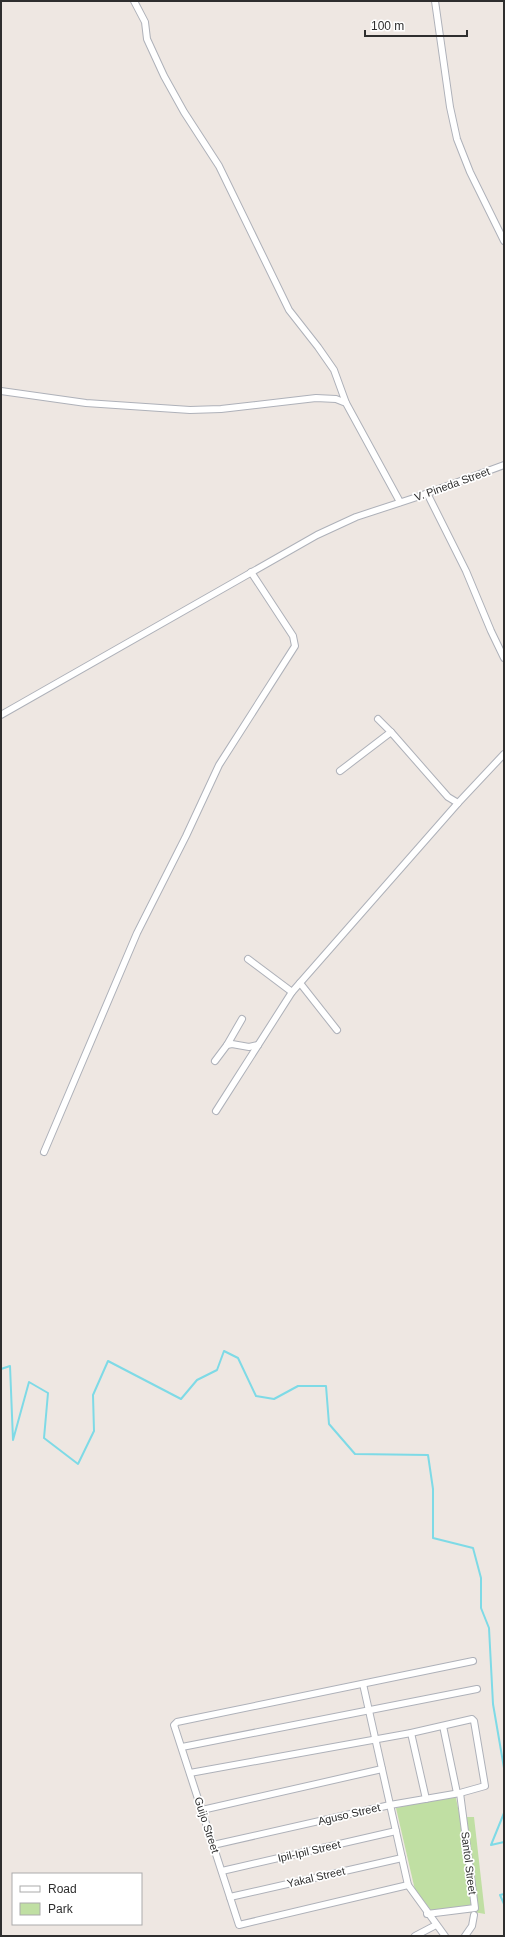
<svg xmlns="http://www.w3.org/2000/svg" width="505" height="1937" font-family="Arial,sans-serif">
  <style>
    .green { fill: #c0dfa3 }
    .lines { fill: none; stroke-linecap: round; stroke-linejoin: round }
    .stream { stroke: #7edae6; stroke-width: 2 }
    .minor-casing { stroke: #aeb1b9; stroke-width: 8 }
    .minor { stroke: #fff; stroke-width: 6 }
    .labels { text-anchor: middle; stroke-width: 3.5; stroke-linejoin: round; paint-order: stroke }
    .street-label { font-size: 11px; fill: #2e2e2e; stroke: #fff }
  </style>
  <rect width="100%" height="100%" fill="#eee7e2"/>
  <!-- green -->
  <polygon class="green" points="455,1794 460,1817 474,1817 485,1914 474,1912 435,1915 415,1890 396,1808"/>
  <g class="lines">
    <!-- stream -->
    <g class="stream">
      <polyline points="1,1369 10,1366 13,1440 29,1382 48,1393 44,1438 78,1464 94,1431 93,1395 108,1361 181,1399 197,1380 217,1370 224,1351 238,1358 256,1396 274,1399 298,1386 326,1386 329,1424 355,1454 428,1455 433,1489 433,1538 473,1548 481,1578 481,1608 489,1628 493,1704 504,1768"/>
      <polyline points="504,1813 491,1845 504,1842"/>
      <polyline points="504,1894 500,1895 504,1904"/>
    </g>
    <defs>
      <g id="minor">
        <polyline points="134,1 145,22 147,39 164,76 184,112 219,166 289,310 318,347 334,370 346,403"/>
        <polyline points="435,1 450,107 457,139 470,172 504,241"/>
        <polyline points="1,391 86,403 190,410 221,409 316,398 336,399 346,403 400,502"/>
        <polyline points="427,493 466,571 491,631 504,658"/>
        <polyline points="1,715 317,535 356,517 417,497 504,465"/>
        <polyline points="378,719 391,732"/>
        <polyline points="340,771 391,732 448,797 458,803"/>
        <polyline points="248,959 292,992"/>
        <polyline points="300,983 337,1030"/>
        <polyline points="227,1045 242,1019"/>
        <polyline points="215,1061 227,1045 232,1044 249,1047 258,1045"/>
        <polyline points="216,1111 292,992 458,803 504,754"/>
        <polyline points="44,1152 137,933 186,836 219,765 295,646 293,636 251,572"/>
        <polyline points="363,1684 408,1885 445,1936"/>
        <polyline points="443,1726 457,1793"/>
        <polyline points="411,1733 426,1799"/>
        <polyline points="182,1747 477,1689"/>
        <polyline points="190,1773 411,1733 472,1719 474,1721 485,1786 460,1793 390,1805 213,1845"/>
        <polyline points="202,1810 382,1769"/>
        <polyline points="222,1871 396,1831"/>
        <polyline points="408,1885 239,1925 174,1725 177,1722 473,1661"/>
        <polyline points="230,1897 402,1858"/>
        <polyline points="427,1914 475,1908 460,1793"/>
        <polyline points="415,1936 436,1925"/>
        <polyline points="465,1936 472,1926 474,1915"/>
      </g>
    </defs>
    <!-- minor casing -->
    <use href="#minor" class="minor-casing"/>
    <!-- minor -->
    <use href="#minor" class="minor"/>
  </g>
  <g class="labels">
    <!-- street labels -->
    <g class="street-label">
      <text transform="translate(452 484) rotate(-20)" y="4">V. Pineda Street</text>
      <text transform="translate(349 1814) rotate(-13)" y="4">Aguso Street</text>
      <text transform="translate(207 1825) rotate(72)" y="4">Guijo Street</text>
      <text transform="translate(309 1851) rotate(-13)" y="4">Ipil-Ipil Street</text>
      <text transform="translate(469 1863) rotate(83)" y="4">Santol Street</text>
      <text transform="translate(316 1877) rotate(-13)" y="4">Yakal Street</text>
    </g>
  </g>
  <!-- border -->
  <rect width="505" height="1937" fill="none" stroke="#2e2e2e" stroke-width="4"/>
  <!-- legend -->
  <rect x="12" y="1873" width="130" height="52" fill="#ffffff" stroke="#ababab"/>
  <rect x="20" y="1886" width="20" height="6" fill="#ffffff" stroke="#ababab"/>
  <text x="48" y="1893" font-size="12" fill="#2e2e2e">Road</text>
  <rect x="20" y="1903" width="20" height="12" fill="#c0dfa3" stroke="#ababab"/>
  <text x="48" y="1913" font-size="12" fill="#2e2e2e">Park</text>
  <!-- scale -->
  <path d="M365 30v6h102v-6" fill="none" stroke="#2e2e2e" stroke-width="2"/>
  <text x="371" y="30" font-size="12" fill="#2e2e2e" stroke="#ffffff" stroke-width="3" paint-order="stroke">100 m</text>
</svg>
